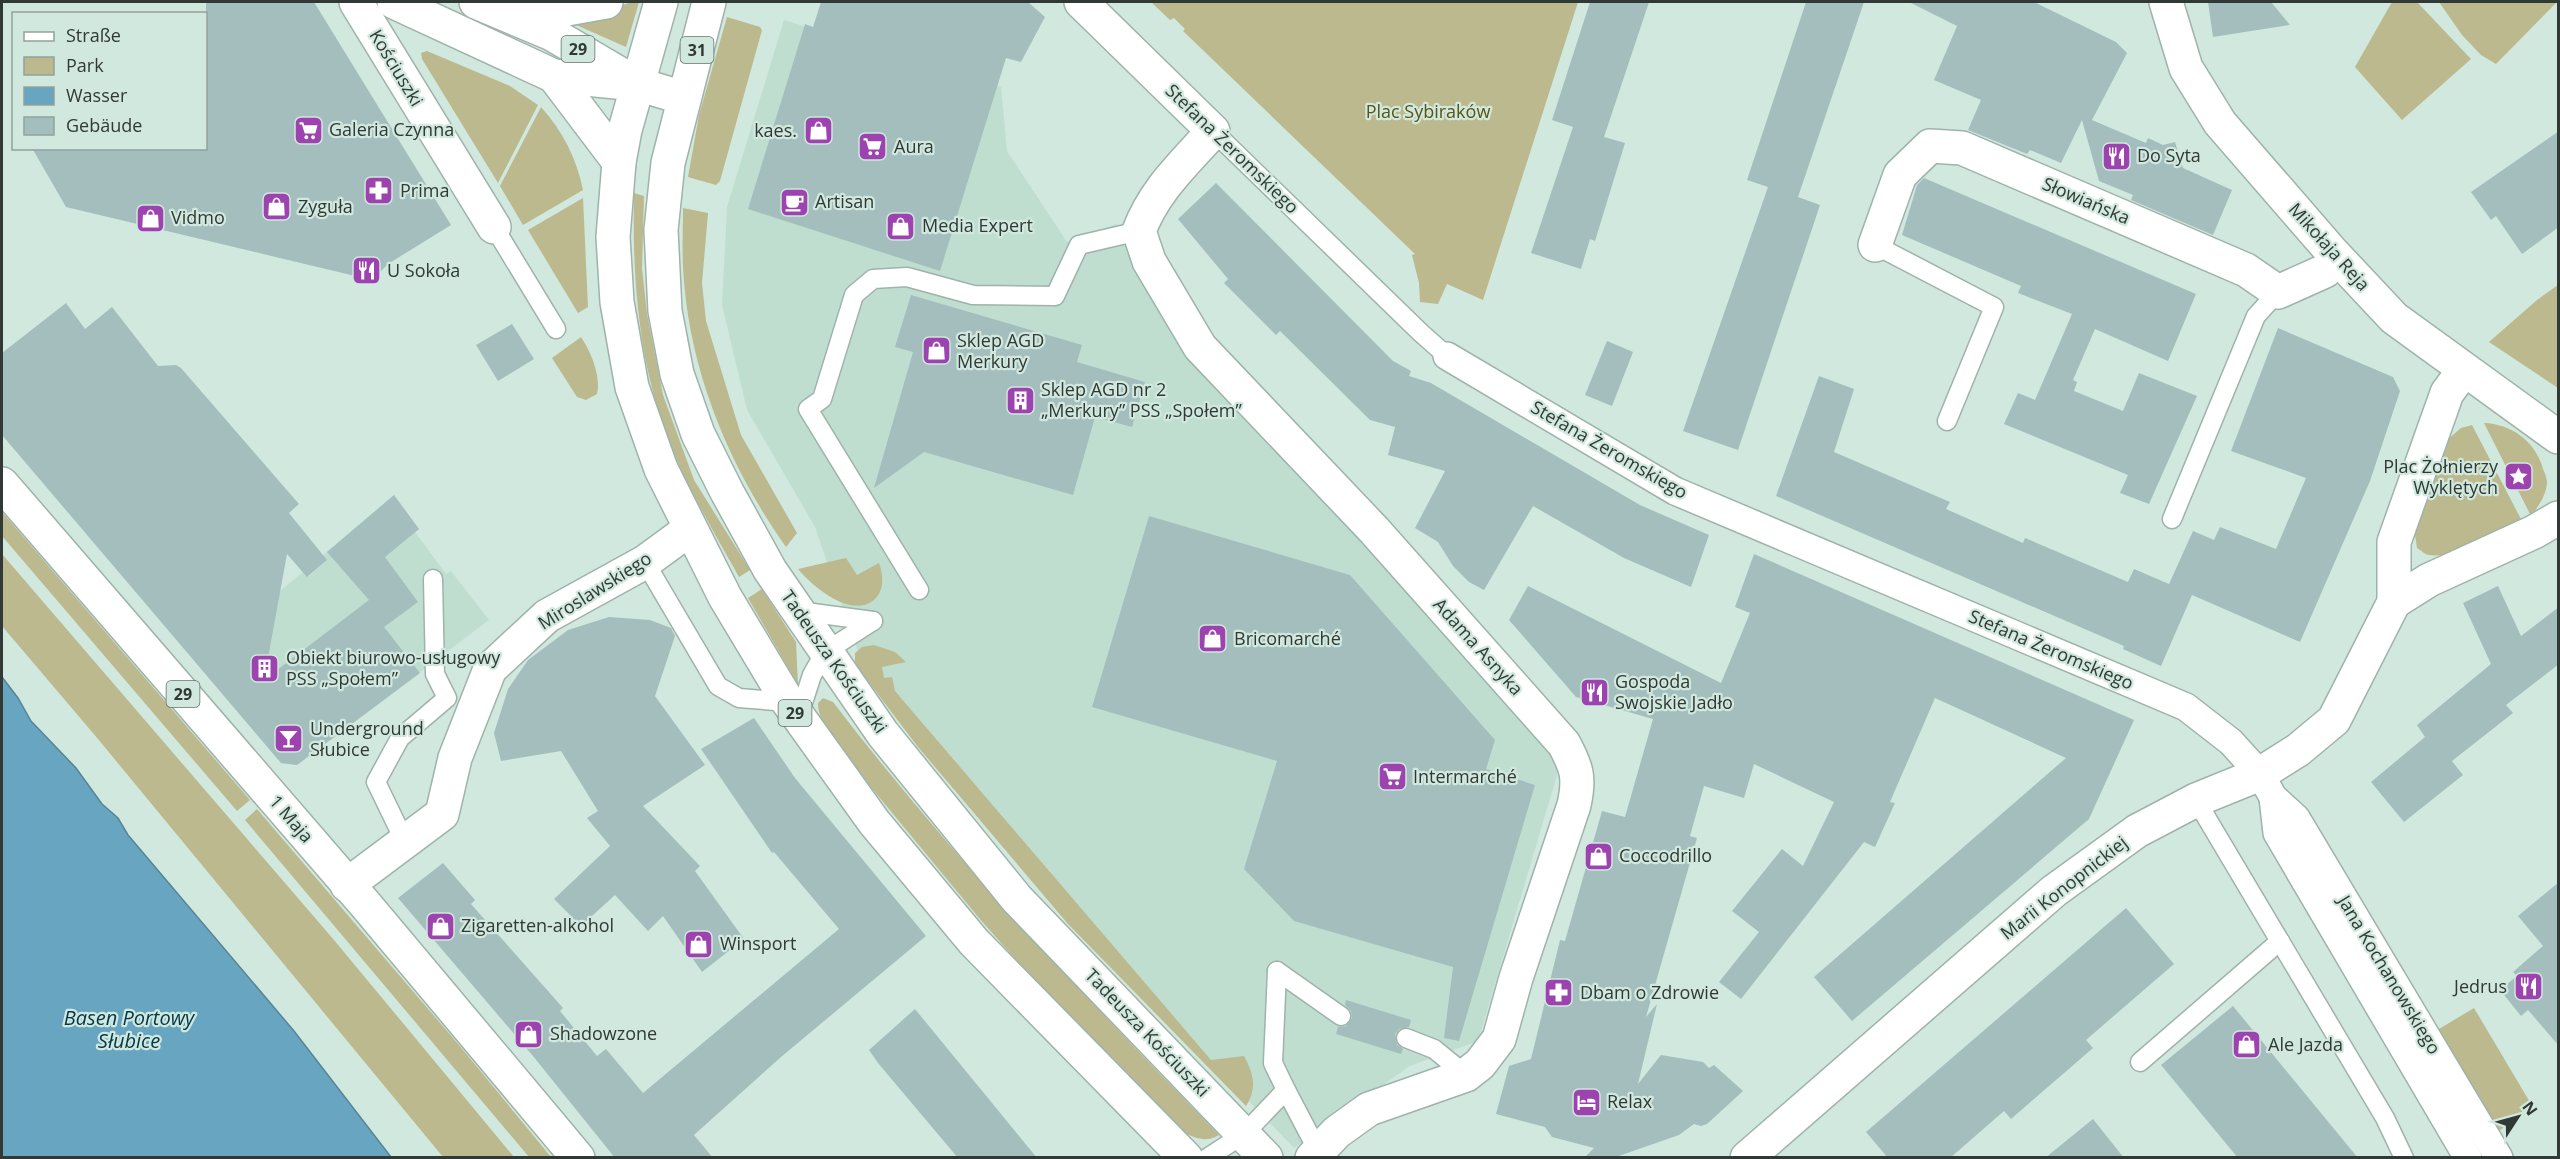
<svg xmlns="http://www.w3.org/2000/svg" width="2560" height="1159" font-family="'Open Sans',sans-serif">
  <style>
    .built { fill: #bfded0 }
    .green { fill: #bbb98d }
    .water { fill: #68a5c0; stroke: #578596; stroke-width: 1.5 }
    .building { fill: #a4bebe }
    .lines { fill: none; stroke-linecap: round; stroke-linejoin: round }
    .service-casing { stroke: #9eb3aa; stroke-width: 21 }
    .pedestrian-casing { stroke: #9eb3aa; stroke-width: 30 }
    .minor-casing { stroke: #9eb3aa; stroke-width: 36 }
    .primary-casing { stroke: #9eb3aa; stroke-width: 36 }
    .service { stroke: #fff; stroke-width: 18 }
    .pedestrian { stroke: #fff; stroke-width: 27 }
    .minor { stroke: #fff; stroke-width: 33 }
    .primary { stroke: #fff; stroke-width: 33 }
    .labels { text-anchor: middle; stroke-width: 4.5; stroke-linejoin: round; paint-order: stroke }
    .shield { fill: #d1e8de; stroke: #606e68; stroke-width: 1.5 }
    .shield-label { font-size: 16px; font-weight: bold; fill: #303935 }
    .street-label { font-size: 18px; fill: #303935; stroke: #d1e8de }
    .park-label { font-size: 18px; fill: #585411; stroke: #d1e8de }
    .poi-label { font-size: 18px; fill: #303935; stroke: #d1e8de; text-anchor: start }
    .water-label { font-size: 20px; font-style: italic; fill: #00374a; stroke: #d1e8de }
  </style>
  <rect width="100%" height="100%" fill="#d1e8de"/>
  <!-- built -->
  <g class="built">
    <polygon points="784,20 1001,87 1007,151 1067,242 1116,224 1168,318 1561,762 1478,1041 1410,1066 1294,1148 1094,941 860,658 815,527 747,410 722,305 727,207"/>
    <polygon points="394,495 419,529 415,532 446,574 451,571 489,620 297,765 281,763 195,662 303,572 308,577 326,561 322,556"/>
  </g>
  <!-- green -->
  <g class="green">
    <polygon points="631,2 639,2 626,47 574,24"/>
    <polygon points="1151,2 1578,2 1483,300 1447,284 1438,304 1420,302 1419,283 1412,255 1415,254 1183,31 1185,29 1174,18 1170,20"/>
    <polygon points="2392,2 2417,2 2471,59 2402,120 2355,67"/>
    <polygon points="2439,2 2557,2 2496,64 2481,55 2462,35"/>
    <polygon points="727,17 760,27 762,30 720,181 716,185 688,177 699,115"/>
    <polygon points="427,51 510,86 538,105 498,183 422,59 421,53"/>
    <path d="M 541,107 C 562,130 577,159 583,190 L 523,225 L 500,186 Z"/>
    <path d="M 634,193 L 644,196 L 642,268 L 647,314 L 663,395 L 694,480 L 750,570 L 739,577 C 716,536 692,495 673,452 C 639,369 632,282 634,193 Z"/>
    <polygon points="583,198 588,307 578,313 528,230"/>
    <path d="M 683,208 L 708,213 L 702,283 L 706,321 L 741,435 L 797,533 L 786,547 C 728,465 688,368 683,267 C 682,247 683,227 683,208 Z"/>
    <polygon points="2558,285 2558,388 2489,342 2537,300"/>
    <path d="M 581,337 C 591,352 601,376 597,394 L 586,400 L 577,397 L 552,358 Z"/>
    <path d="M 2484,423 C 2512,424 2536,442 2543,469 C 2545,473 2547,479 2547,483 C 2546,496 2538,507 2531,516 Z"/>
    <path d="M 2472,425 L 2523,523 C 2502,533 2453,559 2429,555 C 2425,555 2421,550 2417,548 L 2415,535 L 2447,440 L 2461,428 Z"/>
    <polygon points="2,512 250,800 237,811 2,536"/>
    <polygon points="2,554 334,940 514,1157 443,1157 98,739 2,626"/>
    <path d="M 846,558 L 857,575 L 879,563 C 883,575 885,589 875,599 C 852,620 813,587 798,569 Z"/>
    <polygon points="762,589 796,642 798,685 748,598"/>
    <path d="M 874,645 L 895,652 L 906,662 L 882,667 L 884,678 L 892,677 L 895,691 L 1211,1060 L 1244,1056 C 1254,1074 1257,1089 1246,1106 L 1068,924 L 918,747 L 855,664 L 855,653 L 862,647 Z"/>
    <path d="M 823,698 L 833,702 C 951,856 1084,996 1219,1135 C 1206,1143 1195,1138 1183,1132 L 1039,986 L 979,918 L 841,751 C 832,736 818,721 818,703 Z"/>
    <polygon points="257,809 459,1045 551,1157 529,1157 245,820"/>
    <polygon points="2474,1008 2534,1109 2495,1133 2434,1032"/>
  </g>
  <!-- water -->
  <polygon class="water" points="2,677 18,698 31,721 76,768 102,804 118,818 128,835 294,1031 391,1157 2,1157"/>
  <!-- building -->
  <g class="building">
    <polygon points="206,2 314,2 451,225 388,264 372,280 66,207 32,148 206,148"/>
    <polygon points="821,2 1028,2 1045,17 1021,62 1006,58 940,271 748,209 805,24 813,27"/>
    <polygon points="1590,2 1649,2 1604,137 1625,143 1595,241 1590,239 1581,269 1531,253 1573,127 1552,120"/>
    <polygon points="1806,2 1864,2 1798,197 1820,205 1738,450 1683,431 1768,187 1747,180"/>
    <polygon points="1909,2 2034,2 2116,42 2127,53 2092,120 2146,143 2148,138 2163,145 2175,142 2183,168 2232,190 2213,235 2131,200 2133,195 2099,181 2082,120 2061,163 2030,150 2027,154 1968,130 1981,100 1934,80 1957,26"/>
    <polygon points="2208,2 2271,2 2290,25 2213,37"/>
    <polygon points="2559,131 2559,227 2522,254 2496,216 2491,220 2471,192"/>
    <polygon points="1924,178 2196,294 2168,361 2095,329 2073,380 2077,382 2074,391 2123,411 2139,373 2197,396 2149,504 2120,493 2128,475 2004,424 2018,393 2035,400 2072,314 2018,293 2021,286 1902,235 1917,185"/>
    <polygon points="1216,183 1393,361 1411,371 1409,376 1431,383 1640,505 1709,535 1691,587 1624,558 1533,506 1484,590 1469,582 1453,566 1438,542 1415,528 1445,471 1388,455 1395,427 1370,420 1280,331 1276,335 1224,283 1228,279 1178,219"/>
    <polygon points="911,295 1082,345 1077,362 1145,382 1132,427 1095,417 1073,495 924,452 874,488 913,352 895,347"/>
    <polygon points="66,303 85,329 112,307 158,366 176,365 181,368 299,504 289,513 327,560 307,577 287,554 264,680 369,600 327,552 394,495 419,529 385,557 418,602 384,627 420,673 297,765 281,763 2,435 2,353"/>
    <polygon points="512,324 534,359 498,381 476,345"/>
    <polygon points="2278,328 2393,377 2400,391 2370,481 2300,642 2192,595 2161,666 2123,649 2124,646 1776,496 1819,376 1854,389 1834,452 1950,502 1946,509 2023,543 2025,538 2128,582 2134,569 2169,584 2193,531 2214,540 2220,527 2276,549 2306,478 2231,451"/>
    <polygon points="1607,341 1633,352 1612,406 1585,395"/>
    <polygon points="1149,516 1350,575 1495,740 1486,769 1535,785 1459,1041 1444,1038 1453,967 1294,921 1244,869 1277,761 1092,707"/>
    <polygon points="1754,554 2134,720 2089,819 1852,1021 1814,977 2066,758 1935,698 1890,802 1895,803 1875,847 1864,842 1741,999 1719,982 1759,932 1732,911 1782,849 1803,866 1834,802 1754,764 1744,798 1704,786 1690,836 1697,838 1646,1017 1657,1004 1638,1084 1661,1055 1703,1062 1709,1068 1714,1065 1743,1091 1707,1124 1701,1126 1694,1124 1679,1135 1613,1158 1584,1158 1594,1148 1552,1137 1545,1127 1496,1114 1509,1066 1531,1059 1560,940 1565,941 1602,811 1625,817 1653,719 1576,697 1509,620 1528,586 1721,683 1750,613 1735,607"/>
    <polygon points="2498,586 2521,636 2559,607 2559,664 2506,705 2513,713 2452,761 2463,775 2404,822 2371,782 2425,737 2417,725 2491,664 2463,603"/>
    <polygon points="609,617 650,620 671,628 675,636 655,696 705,765 643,806 700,866 695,871 744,939 702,972 663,916 648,931 615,895 581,926 554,899 610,846 587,818 598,811 561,751 501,761 494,733 508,689 528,660 568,630"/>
    <polygon points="754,718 795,778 926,936 781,1057 694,1135 713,1158 615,1158 533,1056 398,898 443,863 475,900 471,904 563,1008 560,1011 597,1056 606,1049 643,1093 839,929 774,852 772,853 701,749"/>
    <polygon points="2559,882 2559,1046 2528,1010 2521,1016 2500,990 2517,976 2513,972 2543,946 2518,916"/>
    <polygon points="2126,908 2174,964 2086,1040 2093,1048 2011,1119 2004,1111 1950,1158 1888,1158 1866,1132"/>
    <polygon points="1346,1000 1411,1020 1409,1027 1399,1029 1395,1034 1397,1045 1403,1049 1401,1054 1336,1034 1338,1027 1346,1026 1352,1018 1351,1011 1345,1005"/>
    <polygon points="2233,1006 2358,1158 2238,1158 2161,1065"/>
    <polygon points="915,1009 1037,1158 958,1158 878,1063 869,1050"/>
    <polygon points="2093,1119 2124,1158 2045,1158"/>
  </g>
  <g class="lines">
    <defs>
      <g id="service">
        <polyline points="1213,131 1421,333 1447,356"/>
        <polyline points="494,227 556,329"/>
        <polyline points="1875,245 1994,307 1947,421"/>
        <polyline points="2172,519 2256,316 2278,292"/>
        <polyline points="645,562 718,686 739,698 788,702"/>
        <polyline points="919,590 808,409 822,399 854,295 873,279 907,277 973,295 1055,296 1079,245 1139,231"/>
        <polyline points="798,611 873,621"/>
        <polyline points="798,718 812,675 825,652 873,621"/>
        <polyline points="2196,800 2385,1118 2404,1158"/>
        <polyline points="405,842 376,782 400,738 447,698 435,674 433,579"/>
        <polyline points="1277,971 1341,1016"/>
        <polyline points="1406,1038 1434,1049 1466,1075"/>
        <polyline points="2140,1062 2280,941"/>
        <polyline points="1286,1090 1318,1151"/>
        <polyline points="1207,1158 1244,1134 1286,1090 1273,1063 1277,971"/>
      </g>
      <g id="pedestrian">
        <polyline points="1447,356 1675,491 2186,707 2231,742 2260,774 2273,797 2296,818 2499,1158"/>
        <polyline points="2273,797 2277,833 2468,1158"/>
      </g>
      <g id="minor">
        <polyline points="356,2 494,227"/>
        <path d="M 1081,2 L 1213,131 C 1184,164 1155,189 1139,231 L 1149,261 L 1200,347 L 1374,530 L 1564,744 C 1577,768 1580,778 1574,805 L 1516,978 L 1499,1039 L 1480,1064 L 1466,1075 L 1369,1109 L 1337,1132 L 1312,1158"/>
        <polyline points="2166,2 2186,68 2220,123 2332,252 2394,318 2558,437"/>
        <polyline points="1875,245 1900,175 1930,146 1962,148 2246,270 2278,292 2325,271 2337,258"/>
        <polyline points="2394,602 2429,580 2534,532 2558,518"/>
        <polyline points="347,885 442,814 455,758 490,669 547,616 645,562 690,529"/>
        <polyline points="1747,1158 2054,891 2137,831 2196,800 2260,774 2298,750 2334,720 2394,602 2394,542 2447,393 2464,370"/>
      </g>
      <g id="primary">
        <polyline points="394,2 554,76 637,84"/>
        <polyline points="476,2 552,34 637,84 684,98"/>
        <polyline points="661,2 625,130 619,162 613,237 617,302 632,387 661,469 725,597 788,702 874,822 974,942 1186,1158"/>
        <polyline points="709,2 668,163 661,230 665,311 677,374 698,434 727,492 770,570 883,734 1017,899 1266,1158"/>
        <polyline points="517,18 606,2"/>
        <polyline points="554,76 619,162"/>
        <polyline points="2,484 365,904 578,1158"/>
      </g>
    </defs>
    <!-- service casing -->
    <use href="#service" class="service-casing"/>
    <!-- pedestrian casing -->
    <use href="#pedestrian" class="pedestrian-casing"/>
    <!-- minor casing -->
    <use href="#minor" class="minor-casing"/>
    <!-- primary casing -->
    <use href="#primary" class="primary-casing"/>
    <!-- service -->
    <use href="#service" class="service"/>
    <!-- pedestrian -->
    <use href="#pedestrian" class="pedestrian"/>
    <!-- minor -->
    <use href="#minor" class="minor"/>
    <!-- primary -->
    <use href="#primary" class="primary"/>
  </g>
  <!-- icons -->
  <defs>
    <symbol id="supermarket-square" viewBox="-11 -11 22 22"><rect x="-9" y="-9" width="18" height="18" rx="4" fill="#9c43af" stroke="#d1e8de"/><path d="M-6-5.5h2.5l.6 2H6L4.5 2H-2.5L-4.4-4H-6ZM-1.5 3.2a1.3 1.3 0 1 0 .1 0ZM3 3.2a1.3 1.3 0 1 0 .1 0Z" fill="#fff"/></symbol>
    <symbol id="shop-square" viewBox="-11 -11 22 22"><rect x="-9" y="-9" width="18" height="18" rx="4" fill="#9c43af" stroke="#d1e8de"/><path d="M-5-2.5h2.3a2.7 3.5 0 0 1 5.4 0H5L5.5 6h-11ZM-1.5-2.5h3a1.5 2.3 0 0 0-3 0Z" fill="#fff"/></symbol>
    <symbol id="restaurant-square" viewBox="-11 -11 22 22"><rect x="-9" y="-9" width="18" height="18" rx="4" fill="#9c43af" stroke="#d1e8de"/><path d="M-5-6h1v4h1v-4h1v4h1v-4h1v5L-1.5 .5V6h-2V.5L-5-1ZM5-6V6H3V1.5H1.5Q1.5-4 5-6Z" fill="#fff"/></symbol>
    <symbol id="pharmacy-square" viewBox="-11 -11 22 22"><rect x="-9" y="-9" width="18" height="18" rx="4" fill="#9c43af" stroke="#d1e8de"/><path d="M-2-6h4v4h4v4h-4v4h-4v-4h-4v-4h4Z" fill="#fff"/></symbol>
    <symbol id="cafe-square" viewBox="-11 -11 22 22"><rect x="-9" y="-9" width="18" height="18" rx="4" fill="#9c43af" stroke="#d1e8de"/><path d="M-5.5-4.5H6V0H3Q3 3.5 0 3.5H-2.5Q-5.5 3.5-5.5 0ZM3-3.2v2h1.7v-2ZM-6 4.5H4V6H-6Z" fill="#fff"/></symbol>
    <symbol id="building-square" viewBox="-11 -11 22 22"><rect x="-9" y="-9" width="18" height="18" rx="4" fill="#9c43af" stroke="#d1e8de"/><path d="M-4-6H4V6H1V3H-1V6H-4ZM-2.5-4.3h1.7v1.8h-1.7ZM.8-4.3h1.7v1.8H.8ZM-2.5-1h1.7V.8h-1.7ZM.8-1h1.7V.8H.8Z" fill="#fff"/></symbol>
    <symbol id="sight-square" viewBox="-11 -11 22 22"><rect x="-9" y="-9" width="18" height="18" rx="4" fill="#9c43af" stroke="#d1e8de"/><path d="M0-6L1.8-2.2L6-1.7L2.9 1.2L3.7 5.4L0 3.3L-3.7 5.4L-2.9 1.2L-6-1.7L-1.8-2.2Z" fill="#fff"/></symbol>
    <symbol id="bar-square" viewBox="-11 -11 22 22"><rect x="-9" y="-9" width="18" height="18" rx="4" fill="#9c43af" stroke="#d1e8de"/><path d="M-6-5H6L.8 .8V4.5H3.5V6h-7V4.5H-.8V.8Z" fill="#fff"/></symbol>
    <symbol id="hotel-square" viewBox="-11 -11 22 22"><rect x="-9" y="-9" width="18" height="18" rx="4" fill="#9c43af" stroke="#d1e8de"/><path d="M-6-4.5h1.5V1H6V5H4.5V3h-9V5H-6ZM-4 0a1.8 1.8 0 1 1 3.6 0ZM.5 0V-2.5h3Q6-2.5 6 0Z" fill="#fff"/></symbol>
  </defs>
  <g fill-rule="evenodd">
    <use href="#supermarket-square" x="292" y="114" width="33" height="33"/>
    <use href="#shop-square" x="802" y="114" width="33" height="33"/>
    <use href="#supermarket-square" x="856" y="130" width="33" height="33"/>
    <use href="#restaurant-square" x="2100" y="140" width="33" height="33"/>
    <use href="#pharmacy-square" x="362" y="174" width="33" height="33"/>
    <use href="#cafe-square" x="778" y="186" width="33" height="33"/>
    <use href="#shop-square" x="260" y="190" width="33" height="33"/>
    <use href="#shop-square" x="134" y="202" width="33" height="33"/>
    <use href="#shop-square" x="884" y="210" width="33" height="33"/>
    <use href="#restaurant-square" x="350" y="254" width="33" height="33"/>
    <use href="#shop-square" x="920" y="334" width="33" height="33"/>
    <use href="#building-square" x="1004" y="384" width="33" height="33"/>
    <use href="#sight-square" x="2502" y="460" width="33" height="33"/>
    <use href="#shop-square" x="1196" y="622" width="33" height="33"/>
    <use href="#building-square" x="248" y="652" width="33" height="33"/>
    <use href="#restaurant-square" x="1578" y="676" width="33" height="33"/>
    <use href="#bar-square" x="272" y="722" width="33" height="33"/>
    <use href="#supermarket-square" x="1376" y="760" width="33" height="33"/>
    <use href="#shop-square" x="1582" y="840" width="33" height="33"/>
    <use href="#shop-square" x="424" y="910" width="33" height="33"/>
    <use href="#shop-square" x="682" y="928" width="33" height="33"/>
    <use href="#restaurant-square" x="2512" y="970" width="33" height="33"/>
    <use href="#pharmacy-square" x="1542" y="976" width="33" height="33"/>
    <use href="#shop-square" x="512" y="1018" width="33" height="33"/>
    <use href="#shop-square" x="2230" y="1028" width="33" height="33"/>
    <use href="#hotel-square" x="1570" y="1086" width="33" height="33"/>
  </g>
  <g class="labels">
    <!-- shield labels -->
    <g class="shield">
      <rect x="561.5" y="36" width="33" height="26" rx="4.5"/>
      <rect x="680.5" y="37" width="33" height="26" rx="4.5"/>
      <rect x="166.5" y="681" width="33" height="26" rx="4.5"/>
      <rect x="778.5" y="700" width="33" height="26" rx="4.5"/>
    </g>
    <g class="shield-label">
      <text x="578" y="55">29</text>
      <text x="697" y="56">31</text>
      <text x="183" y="700">29</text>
      <text x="795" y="719">29</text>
    </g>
    <!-- street labels -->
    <g class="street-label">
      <text transform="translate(396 68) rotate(59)" y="6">Kościuszki</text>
      <text transform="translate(1232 149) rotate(44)" y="6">Stefana Żeromskiego</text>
      <text transform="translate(2086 201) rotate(23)" y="6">Słowiańska</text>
      <text transform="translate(2329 247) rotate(48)" y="6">Mikołaja Reja</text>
      <text transform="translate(1609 450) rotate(30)" y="6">Stefana Żeromskiego</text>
      <text transform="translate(595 591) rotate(-32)" y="6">Miroslawskiego</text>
      <text transform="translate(1478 647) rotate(48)" y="6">Adama Asnyka</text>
      <text transform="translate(2051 650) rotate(23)" y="6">Stefana Żeromskiego</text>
      <text transform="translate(834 662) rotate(55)" y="6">Tadeusza Kościuszki</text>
      <text transform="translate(291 819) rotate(49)" y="6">1 Maja</text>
      <text transform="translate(2064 888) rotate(-38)" y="6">Marii Konopnickiej</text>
      <text transform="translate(2389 975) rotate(59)" y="6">Jana Kochanowskiego</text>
      <text transform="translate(1147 1033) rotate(46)" y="6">Tadeusza Kościuszki</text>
    </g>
    <!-- park labels -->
    <g class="park-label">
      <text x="1428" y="118">Plac Sybiraków</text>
    </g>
    <!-- poi labels -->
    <g class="poi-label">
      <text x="329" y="136">Galeria Czynna</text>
      <text x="797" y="137" text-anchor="end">kaes.</text>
      <text x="894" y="153">Aura</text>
      <text x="2137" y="162">Do Syta</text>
      <text x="400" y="197">Prima</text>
      <text x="815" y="208">Artisan</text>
      <text x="298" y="213">Zyguła</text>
      <text x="171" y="224">Vidmo</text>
      <text x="922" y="232">Media Expert</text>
      <text x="387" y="277">U Sokoła</text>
      <text x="957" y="347">Sklep AGD<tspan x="957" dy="21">Merkury</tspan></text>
      <text x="1041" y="396">Sklep AGD nr 2<tspan x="1041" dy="21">„Merkury” PSS „Społem”</tspan></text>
      <text x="2498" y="473" text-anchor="end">Plac Żołnierzy<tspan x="2498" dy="21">Wyklętych</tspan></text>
      <text x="1234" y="645">Bricomarché</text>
      <text x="286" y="664">Obiekt biurowo-usługowy<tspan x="286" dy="21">PSS „Społem”</tspan></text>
      <text x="1615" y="688">Gospoda<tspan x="1615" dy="21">Swojskie Jadło</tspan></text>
      <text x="310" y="735">Underground<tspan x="310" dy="21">Słubice</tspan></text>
      <text x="1413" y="783">Intermarché</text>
      <text x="1619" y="862">Coccodrillo</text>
      <text x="461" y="932">Zigaretten-alkohol</text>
      <text x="720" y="950">Winsport</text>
      <text x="2507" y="993" text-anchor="end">Jedrus</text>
      <text x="1580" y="999">Dbam o Zdrowie</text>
      <text x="550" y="1040">Shadowzone</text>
      <text x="2268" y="1051">Ale Jazda</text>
      <text x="1607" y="1108">Relax</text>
    </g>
    <!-- water labels -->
    <g class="water-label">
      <text x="129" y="1025">Basen Portowy<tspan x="129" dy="23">Słubice</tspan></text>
    </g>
  </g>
  <!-- border -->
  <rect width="2560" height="1159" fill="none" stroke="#303935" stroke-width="6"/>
  <!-- legend -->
  <rect x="12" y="12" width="195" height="138" fill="#d1e8de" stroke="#91a29a" stroke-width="1.5"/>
  <rect x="24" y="32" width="30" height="9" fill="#ffffff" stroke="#91a29a" stroke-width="1.5"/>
  <text x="66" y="42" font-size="18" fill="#303935">Straße</text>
  <rect x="24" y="57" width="30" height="18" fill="#bbb98d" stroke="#91a29a" stroke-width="1.5"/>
  <text x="66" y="72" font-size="18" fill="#303935">Park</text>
  <rect x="24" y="87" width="30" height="18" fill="#68a5c0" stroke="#91a29a" stroke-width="1.5"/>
  <text x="66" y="102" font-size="18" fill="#303935">Wasser</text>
  <rect x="24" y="117" width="30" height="18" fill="#a4bebe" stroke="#91a29a" stroke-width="1.5"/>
  <text x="66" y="132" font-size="18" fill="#303935">Gebäude</text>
  <!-- north arrow -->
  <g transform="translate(2518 1117) rotate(54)" stroke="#d1e8de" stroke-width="4.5" paint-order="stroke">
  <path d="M0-4.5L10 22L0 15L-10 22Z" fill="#303935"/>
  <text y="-9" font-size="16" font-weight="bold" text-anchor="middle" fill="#303935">N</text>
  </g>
</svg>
